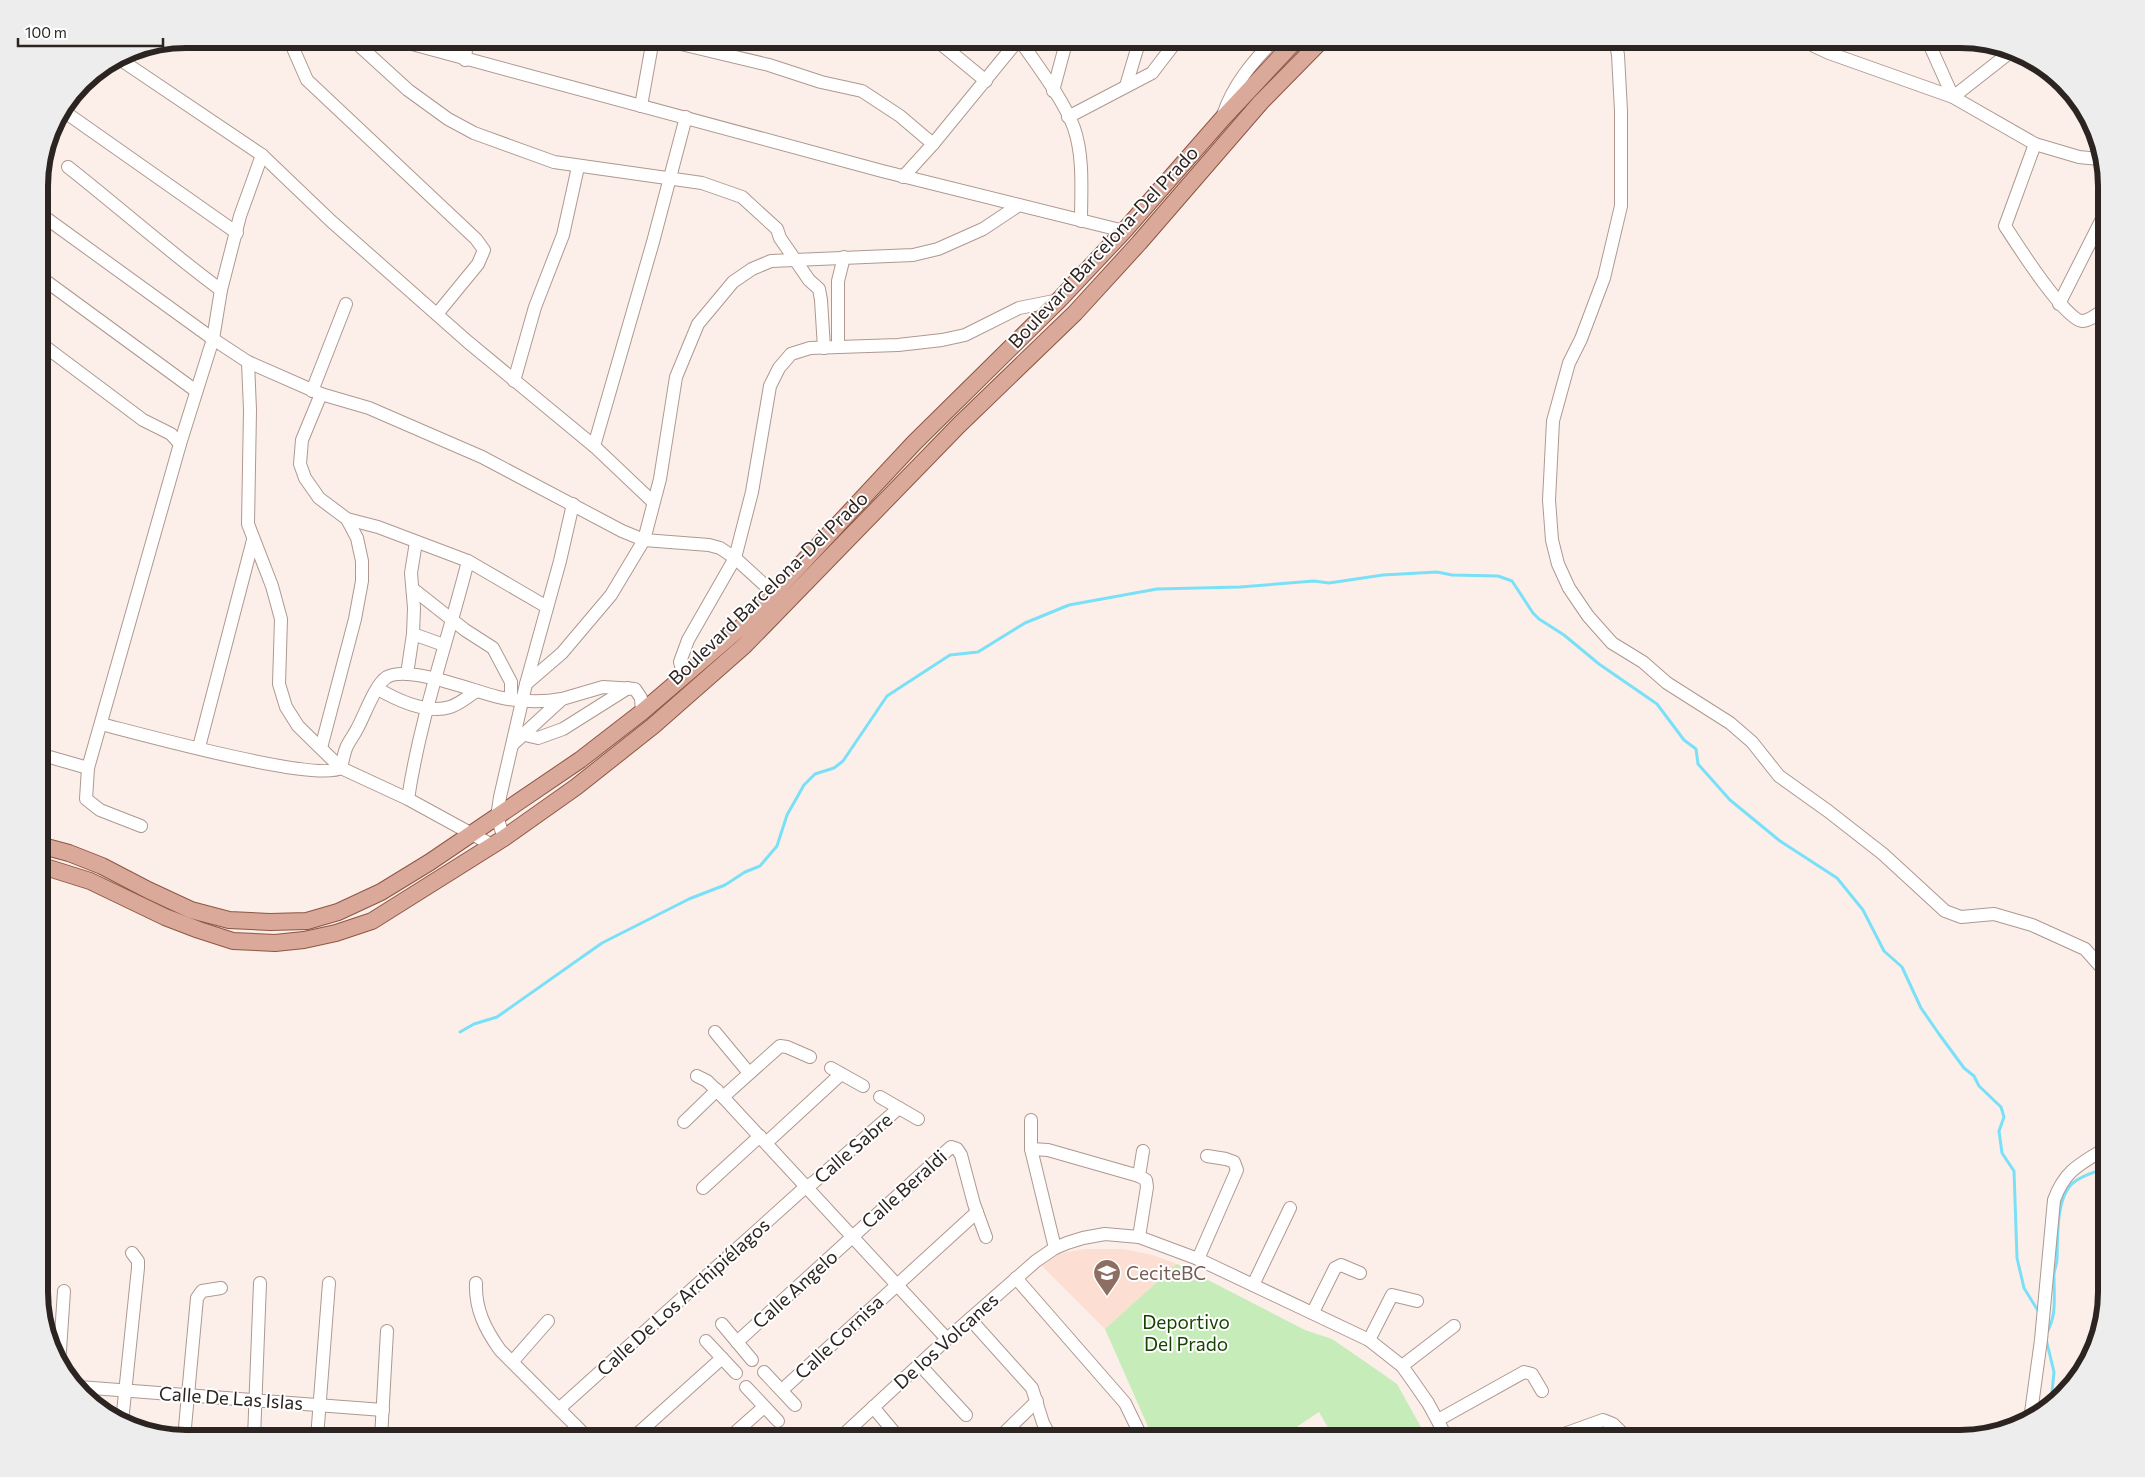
<svg xmlns="http://www.w3.org/2000/svg" width="2145" height="1477" font-family="Commissioner,sans-serif">
  <style>
    .built { fill: #fcded2 }
    .green { fill: #c6ecb9 }
    .lines { fill: none; stroke-linecap: round; stroke-linejoin: round }
    .stream { stroke: #7ae0f8; stroke-width: 3 }
    .minor-casing { stroke: #ae9991; stroke-width: 14 }
    .major-casing { stroke: #8e5543; stroke-width: 18 }
    .minor { stroke: #fff; stroke-width: 12 }
    .major { stroke: #daa99a; stroke-width: 16 }
    .labels { text-anchor: middle; stroke-width: 4; stroke-linejoin: round; paint-order: stroke }
    .street-label { font-size: 19px; fill: #2c2421; stroke: #fff }
    .education-label { font-size: 19px; fill: #785e54; stroke: #fff; text-anchor: start }
    .park-label { font-size: 19px; fill: #174300; stroke: #fff }
    .rim { fill: none; stroke: #2c2421; stroke-width: 6 }
  </style>
  <rect width="100%" height="100%" fill="#fcefe9"/>
  <!-- built -->
  <polygon class="built" points="1085,1249 1123,1249 1153,1255 1177,1264 1105,1329 1042,1266 1061,1253"/>
  <!-- green -->
  <polygon class="green" points="1177,1264 1305,1330 1332,1339 1367,1363 1397,1384 1427,1438 1334,1438 1319,1412 1280,1438 1153,1438 1105,1329"/>
  <g class="lines">
    <!-- stream -->
    <g class="stream">
      <polyline points="460,1032 474,1024 497,1017 602,943 689,899 725,885 745,872 760,866 777,846 787,815 804,785 815,774 834,768 843,761 887,696 950,655 978,652 1025,623 1069,605 1157,589 1240,587 1314,581 1329,583 1383,575 1437,572 1452,575 1498,576 1512,581 1533,613 1539,619 1564,635 1599,664 1657,704 1684,740 1696,749 1698,764 1730,800 1780,841 1837,878 1863,910 1884,951 1902,967 1921,1008 1939,1034 1964,1068 1974,1076 1979,1086 2001,1107 2004,1117 1999,1131 2002,1153 2014,1171 2017,1258 2024,1288 2040,1314"/>
      <path d="M 2046,1334 C 2057,1316 2054,1298 2054,1278 C 2053,1271 2057,1266 2057,1259 C 2058,1236 2055,1193 2077,1180 C 2085,1175 2097,1171 2106,1169"/>
      <polyline points="2046,1339 2054,1372 2051,1402"/>
    </g>
    <defs>
      <g id="minor">
        <polyline points="289,39 307,80 476,239 484,250 478,264 437,314"/>
        <polyline points="352,39 408,90 448,119 474,133 554,162 702,183 742,197 777,229 780,238 809,280 819,289 821,300 824,348"/>
        <polyline points="382,39 412,44 882,171 1124,231"/>
        <polyline points="660,39 769,65 821,82 862,91 900,116 933,144"/>
        <polyline points="935,39 986,81"/>
        <path d="M 1019,39 C 1036,64 1064,100 1074,128 C 1084,157 1081,191 1081,221"/>
        <polyline points="1615,39 1618,55 1621,111 1621,206 1604,278 1581,339 1569,363 1553,421 1549,500 1552,540 1558,564 1569,588 1588,616 1612,643 1643,662 1667,683 1730,723 1752,742 1779,776 1828,811 1883,854 1945,911 1961,917 1994,914 2032,925 2085,949 2101,967 2106,978"/>
        <polyline points="1814,39 1814,46 1829,53 1953,97 2035,144 2079,157 2099,159"/>
        <polyline points="1927,39 1953,97"/>
        <polyline points="118,58 262,155 331,221 468,342 594,446 653,502"/>
        <polyline points="465,60 467,39"/>
        <polyline points="1126,86 1140,39"/>
        <polyline points="1053,91 1067,39"/>
        <polyline points="1953,97 2013,50"/>
        <polyline points="641,106 653,39"/>
        <polyline points="62,110 237,233"/>
        <path d="M 1223,115 C 1233,85 1253,61 1275,39"/>
        <polyline points="1068,117 1152,73 1178,39"/>
        <path d="M 2035,144 L 2005,226 C 2016,243 2065,320 2082,321 C 2090,321 2100,312 2106,308"/>
        <path d="M 68,167 C 119,207 168,251 221,290"/>
        <polyline points="903,177 933,144 1019,39"/>
        <polyline points="39,213 213,339 248,362 321,394 369,408 482,457 622,531 644,540 709,545 720,548 735,558 780,599"/>
        <polyline points="39,276 196,391"/>
        <polyline points="2059,304 2106,211"/>
        <polyline points="39,342 143,420 171,434 180,444"/>
        <polyline points="838,346 838,281 844,257"/>
        <polyline points="248,362 250,410 248,524 272,586 281,619 279,684 286,707 298,726 341,768 408,799 492,845"/>
        <polyline points="514,381 535,307 563,235 578,167"/>
        <polyline points="312,391 346,304"/>
        <polyline points="321,394 302,440 300,464 305,478 319,498 347,519 378,527 468,561 547,607"/>
        <polyline points="594,446 653,242 686,117"/>
        <polyline points="413,589 465,630 493,648 511,682 511,699"/>
        <polyline points="413,634 444,645"/>
        <polyline points="407,674 413,634 414,608 411,573 416,542"/>
        <polyline points="684,676 680,662 688,640 735,558 752,492 770,386 779,368 791,354 810,348 898,345 942,340 965,335 1019,308 1059,300"/>
        <polyline points="526,684 562,653 611,595 644,540 660,479 676,377 698,324 733,282 752,269 771,261 913,255 938,249 983,229 1019,205"/>
        <path d="M 378,689 C 397,700 427,714 450,707 C 460,704 468,696 477,691"/>
        <path d="M 101,724 C 137,733 317,783 341,768 C 343,760 344,752 347,746 C 350,740 354,735 357,729 C 364,717 375,684 387,677 C 409,665 473,691 498,697 C 520,702 540,703 562,699"/>
        <polyline points="525,735 538,738 563,729 628,688"/>
        <polyline points="513,744 562,699 603,687 635,689 641,698 642,712"/>
        <polyline points="199,747 253,540"/>
        <polyline points="321,748 355,619 362,581 362,561 357,538 347,519"/>
        <polyline points="39,754 88,768"/>
        <path d="M 408,799 C 420,718 448,640 468,561"/>
        <polyline points="141,826 100,810 86,799 88,768 180,444 213,339 221,290 240,216 262,155"/>
        <polyline points="504,838 497,817 500,797 526,684 560,561 573,504"/>
        <polyline points="715,1032 749,1073"/>
        <polyline points="831,1068 863,1086"/>
        <polyline points="697,1076 707,1081 723,1097 947,1339"/>
        <polyline points="723,1097 780,1046 787,1047 810,1057"/>
        <polyline points="880,1097 918,1119"/>
        <polyline points="1031,1120 1031,1149 1055,1248"/>
        <polyline points="684,1122 717,1090"/>
        <polyline points="766,1143 841,1074"/>
        <polyline points="1031,1149 1048,1150 1139,1176 1146,1180 1147,1187 1139,1237"/>
        <polyline points="1139,1176 1143,1151"/>
        <polyline points="703,1188 760,1136"/>
        <polyline points="1198,1259 1237,1170 1234,1162 1226,1159 1207,1156"/>
        <polyline points="1016,1278 1125,1403 1142,1438"/>
        <path d="M 476,1283 C 475,1309 485,1329 500,1350 L 588,1438"/>
        <polyline points="1253,1285 1290,1208"/>
        <polyline points="1313,1312 1335,1268 1341,1265 1360,1273"/>
        <polyline points="970,1319 1032,1388 1043,1423 1051,1438"/>
        <polyline points="722,1324 752,1360"/>
        <polyline points="1369,1340 1392,1295 1417,1301"/>
        <polyline points="706,1341 736,1373"/>
        <polyline points="737,1342 951,1147 957,1149 961,1155 974,1204 986,1237"/>
        <polyline points="513,1361 548,1321"/>
        <polyline points="919,1364 966,1415"/>
        <polyline points="59,1365 64,1291"/>
        <polyline points="1402,1366 1454,1326"/>
        <polyline points="764,1372 795,1405"/>
        <polyline points="79,1387 383,1410"/>
        <polyline points="746,1387 778,1421"/>
        <polyline points="782,1390 977,1212"/>
        <polyline points="873,1407 899,1438"/>
        <polyline points="560,1408 801,1191 814,1182 899,1108"/>
        <polyline points="1438,1420 1524,1372 1532,1374 1542,1391"/>
        <path d="M 2030,1420 L 2041,1340 L 2054,1200 C 2065,1170 2080,1164 2106,1148"/>
        <polyline points="122,1422 138,1268 138,1261 132,1253"/>
        <polyline points="1000,1437 1037,1401"/>
        <polyline points="184,1438 197,1298 202,1291 221,1288"/>
        <polyline points="254,1438 260,1283"/>
        <polyline points="317,1438 329,1283"/>
        <polyline points="381,1438 387,1331"/>
        <polyline points="633,1438 722,1358"/>
        <polyline points="729,1438 764,1407"/>
        <polyline points="840,1438 947,1339 1036,1261 1055,1248 1067,1243 1083,1238 1105,1234 1139,1237 1198,1259 1369,1340 1402,1366 1412,1380 1428,1403 1447,1438"/>
        <polyline points="1553,1438 1603,1420 1613,1424 1623,1434"/>
      </g>
      <g id="major">
        <polyline points="39,845 69,853 102,866 148,890 191,910 229,920 270,922 307,921 338,912 381,892 430,862 580,760 642,712 746,623 914,443 1059,300 1124,231 1223,118 1297,39"/>
        <polyline points="39,865 90,881 165,917 199,930 233,941 275,943 304,940 336,933 372,921 504,838 576,787 653,726 744,646 959,425 1075,313 1139,243 1261,102 1323,39"/>
      </g>
    </defs>
    <!-- minor casing -->
    <use href="#minor" class="minor-casing"/>
    <!-- major casing -->
    <use href="#major" class="major-casing"/>
    <!-- minor -->
    <use href="#minor" class="minor"/>
    <!-- major -->
    <use href="#major" class="major"/>
  </g>
  <!-- icons -->
  <defs>
    <symbol id="school-pin" viewBox="-11 -11 22 30"><path d="M0 17L-7.5 6A9.5 9.5 0 1 1 7.5 6Z" fill="#8d6e63" stroke="#fff"/><path d="M0-5L7-2L0 1L-7-2ZM-4 1L0 2.5L4 1V4Q0 6-4 4Z" fill="#fff"/></symbol>
  </defs>
  <g fill-rule="evenodd">
    <use href="#school-pin" x="1091" y="1257" width="32" height="43"/>
  </g>
  <g class="labels">
    <!-- street labels -->
    <g class="street-label">
      <text transform="translate(1103 247) rotate(-47)" y="7">Boulevard Barcelona-Del Prado</text>
      <text transform="translate(768 588) rotate(-44)" y="7">Boulevard Barcelona-Del Prado</text>
      <text transform="translate(853 1148) rotate(-41)" y="7">Calle Sabre</text>
      <text transform="translate(904 1189) rotate(-42)" y="7">Calle Beraldi</text>
      <text transform="translate(795 1289) rotate(-42)" y="7">Calle Angelo</text>
      <text transform="translate(683 1297) rotate(-42)" y="7">Calle De Los Archipiélagos</text>
      <text transform="translate(839 1337) rotate(-43)" y="7">Calle Cornisa</text>
      <text transform="translate(946 1341) rotate(-42)" y="7">De los Volcanes</text>
      <text transform="translate(231 1398) rotate(4)" y="7">Calle De Las Islas</text>
    </g>
    <!-- education labels -->
    <g class="education-label">
      <text x="1126" y="1280">CeciteBC</text>
    </g>
    <!-- park labels -->
    <g class="park-label">
      <text x="1186" y="1329">Deportivo<tspan x="1186" dy="22">Del Prado</tspan></text>
    </g>
  </g>
  <!-- crop -->
  <path d="M0 0H2145V1477H0ZM186 48H1960A138 138 0 0 1 2098 186V1292A138 138 0 0 1 1960 1430H186A138 138 0 0 1 48 1292V186A138 138 0 0 1 186 48Z" fill="#eeeded" fill-rule="evenodd"/>
  <path class="rim" d="M186 48H1960A138 138 0 0 1 2098 186V1292A138 138 0 0 1 1960 1430H186A138 138 0 0 1 48 1292V186A138 138 0 0 1 186 48Z"/>
  <!-- scale -->
  <path d="M18 38v8h145v-8" fill="none" stroke="#2c2421" stroke-width="2.5"/>
  <text x="25" y="38" font-size="15" fill="#2c2421" stroke="#ffffff" stroke-width="4" paint-order="stroke">100 m</text>
</svg>
